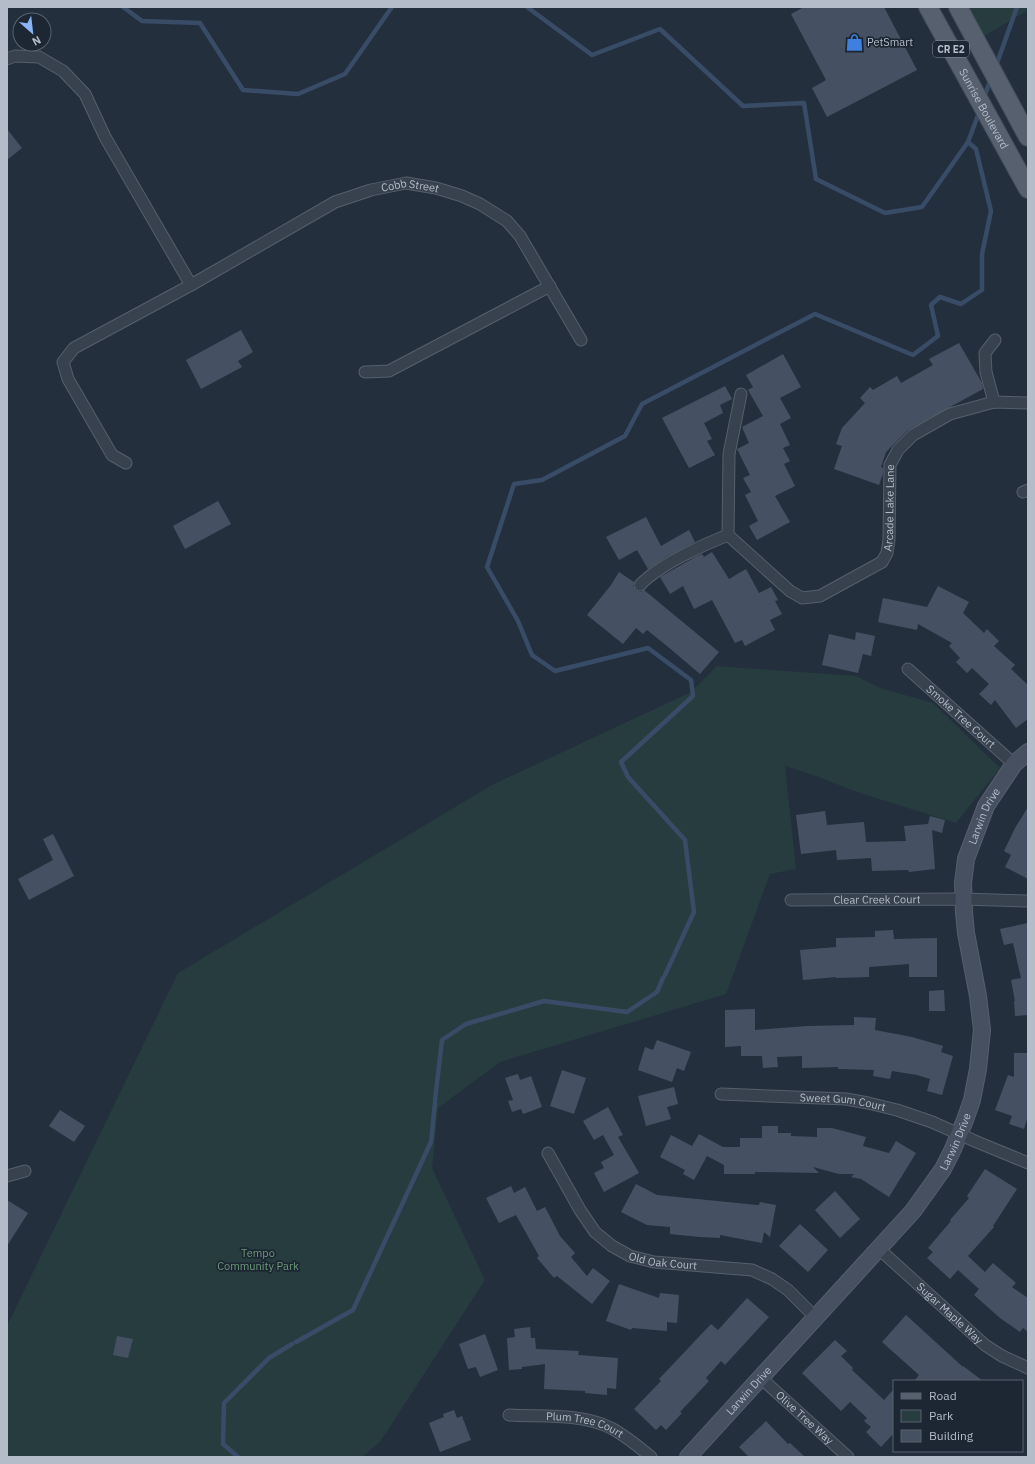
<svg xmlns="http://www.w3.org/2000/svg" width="1035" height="1464" font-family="'IBM Plex Sans',sans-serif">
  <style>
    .green { fill: #263c3f }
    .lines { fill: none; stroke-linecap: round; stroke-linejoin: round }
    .stream { stroke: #394c67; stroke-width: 4.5 }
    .building { fill: #455162 }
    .street-casing { stroke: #565f6c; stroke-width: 13 }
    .secondary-casing { stroke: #565f6c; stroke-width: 18 }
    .primary-casing { stroke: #414a57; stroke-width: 20 }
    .street { stroke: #38414e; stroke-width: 11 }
    .secondary { stroke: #465061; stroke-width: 16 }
    .primary { stroke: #56606e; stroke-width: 18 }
    .labels { text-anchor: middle; stroke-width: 3.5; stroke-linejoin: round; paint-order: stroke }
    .shield { fill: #1d2633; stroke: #878f9c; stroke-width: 1 }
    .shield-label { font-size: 10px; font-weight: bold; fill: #b4bcc9 }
    .poi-label { font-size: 11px; fill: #b4bcc9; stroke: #1d2633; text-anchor: start }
    .street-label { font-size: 11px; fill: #b4bcc9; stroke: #1d2633 }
    .park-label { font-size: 11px; fill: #6b9a76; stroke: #1d2633 }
  </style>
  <rect width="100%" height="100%" fill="#242f3e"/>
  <!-- green -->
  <g class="green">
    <polygon points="958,7 1028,7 1028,10 976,41"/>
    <polygon points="717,666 856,676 880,688 933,703 1000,768 956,823 857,792 816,776 785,766 796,869 770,874 726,994 500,1062 438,1108 432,1168 485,1280 380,1442 362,1457 7,1457 7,1326 178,973 492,785 691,692"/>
  </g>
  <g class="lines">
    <!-- stream -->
    <g class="stream">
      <polyline points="123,7 142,21 200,23 243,90 298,94 345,74 392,7"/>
      <polyline points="527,7 592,55 660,29 743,106 804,103 816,179 885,213 922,207 968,142 980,110"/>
      <polyline points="996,66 1017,7"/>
      <polyline points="984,98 991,78"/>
      <polyline points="665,975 694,912 685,840 628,777 621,762 693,696 691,680 648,648 555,671 532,655 518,621 487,567 514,484 542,480 625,436 642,404 815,314 913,355 938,336 931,305 940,297 961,304 982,290 982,254 991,211 976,149 968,142"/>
      <polyline points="435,1100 442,1040 466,1024 544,1001 627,1012 657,992 663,978"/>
      <polyline points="296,1342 353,1310 431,1142 435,1103"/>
      <polyline points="238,1457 223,1444 224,1403 269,1358 292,1344"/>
    </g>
  </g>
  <!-- building -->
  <g class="building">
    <polygon points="804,7 884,7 917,70 827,117 812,88 826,80 791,14"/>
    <polygon points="7,129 22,148 7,160"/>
    <polygon points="241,330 253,352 238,361 242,367 201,389 186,360"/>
    <polygon points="959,343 982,383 983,389 908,430 886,452 881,467 883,468 883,474 879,485 834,469 842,446 836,444 842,428 865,403 860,398 870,387 873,390 897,376 901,383 933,365 929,359"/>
    <polygon points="783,354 801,387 780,398 791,418 780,424 790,445 783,448 790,461 784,464 795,486 775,496 790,522 757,540 749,526 758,521 745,495 751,492 743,478 750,475 737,449 749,443 742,427 763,416 748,390 753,387 746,375"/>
    <polygon points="725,386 732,399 720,405 723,413 704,423 712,439 707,441 715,455 689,468 662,418"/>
    <polygon points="218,501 231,524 185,549 173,526"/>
    <polygon points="646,517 661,546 689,530 695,542 666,557 648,569 637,550 619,560 606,537"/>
    <polygon points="712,552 729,579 746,569 759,593 771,587 778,600 775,601 782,614 770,620 775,630 745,646 742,640 735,643 712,600 694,609 683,586 670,594 660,577 697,556 702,554 704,557"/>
    <polygon points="619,572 634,582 633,586 635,590 641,592 644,590 719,652 700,674 667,646 647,630 643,634 636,628 623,644 587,615 611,585"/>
    <polygon points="938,586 969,602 963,613 984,633 987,629 999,641 994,646 1015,665 1011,669 1028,685 1028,719 1016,728 995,700 991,705 979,694 989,684 972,668 967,673 956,662 960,658 949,646 952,643 918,624 917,630 878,622 883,598 927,607"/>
    <polygon points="856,632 875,636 871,656 863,654 858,673 822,665 829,634 855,640"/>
    <polygon points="1028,807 1028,879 1005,867 1011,855 1004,851 1015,828"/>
    <polygon points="825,811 827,825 864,822 866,842 906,841 904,826 928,824 930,816 945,820 942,833 932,830 935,869 909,872 908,870 872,871 871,858 837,860 836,850 801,854 796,815"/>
    <polygon points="53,834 74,876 29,900 18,879 53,860 43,839"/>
    <polygon points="1028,923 1028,1015 1015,1016 1014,1001 1015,1001 1011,980 1021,978 1013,943 1004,945 1000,929"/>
    <polygon points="893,930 894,939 937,938 937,977 909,977 909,964 869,967 869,977 836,978 836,977 803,980 800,950 836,947 836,938 875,937 875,931"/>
    <polygon points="944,990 945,1011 929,1011 929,991"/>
    <polygon points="755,1009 755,1030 807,1026 854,1025 854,1017 876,1018 875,1030 912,1037 943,1046 941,1052 953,1056 942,1095 927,1091 930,1079 917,1075 892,1071 890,1079 873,1076 874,1070 838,1069 838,1067 802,1068 802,1056 777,1057 778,1067 763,1068 762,1056 741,1056 741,1046 725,1047 725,1010"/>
    <polygon points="657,1040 691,1052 684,1071 677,1068 672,1082 638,1070 645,1047 653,1050"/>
    <polygon points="1014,1053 1028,1053 1028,1116 1024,1129 1009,1124 1012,1116 995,1110 1008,1075 1014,1077"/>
    <polygon points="562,1070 586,1078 574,1114 550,1106"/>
    <polygon points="518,1074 520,1080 531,1076 542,1107 523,1114 521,1109 512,1112 508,1101 513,1100 505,1078"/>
    <polygon points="674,1087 678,1104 667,1107 671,1119 646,1126 638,1096"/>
    <polygon points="608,1107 623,1135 618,1137 639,1173 604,1192 594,1173 604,1168 601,1162 614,1155 603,1135 594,1140 583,1121"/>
    <polygon points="60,1110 85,1126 74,1142 49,1126"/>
    <polygon points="762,1126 778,1126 778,1133 791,1133 791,1136 817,1137 817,1128 832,1128 866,1137 863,1146 889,1153 896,1141 916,1153 889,1197 861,1179 851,1177 854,1174 839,1174 813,1167 819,1173 755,1172 755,1174 724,1174 724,1165 707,1156 694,1180 683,1174 685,1170 660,1157 671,1135 692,1146 699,1134 723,1147 740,1147 740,1138 762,1138"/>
    <polygon points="985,1169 1017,1189 993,1226 994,1227 968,1256 985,1272 993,1263 1016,1283 1012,1287 1028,1298 1028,1332 1023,1328 1020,1332 1000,1318 974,1295 979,1289 958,1270 950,1279 927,1258 933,1252 928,1248 951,1221 950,1220 969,1198 967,1196"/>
    <polygon points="636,1184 657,1195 757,1205 759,1205 760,1202 776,1205 770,1237 764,1232 762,1243 720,1235 720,1238 700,1237 670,1234 670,1227 647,1225 621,1212"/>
    <polygon points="511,1186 514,1193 525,1187 537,1211 545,1207 560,1236 575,1253 571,1257 587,1276 593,1268 610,1281 592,1304 557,1276 554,1278 537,1258 539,1256 516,1215 499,1223 486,1198"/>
    <polygon points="835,1191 860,1219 840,1238 815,1210"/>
    <polygon points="7,1200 28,1213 7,1246"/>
    <polygon points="800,1224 828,1250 808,1272 779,1246"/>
    <polygon points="619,1284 659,1298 660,1293 679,1295 677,1323 667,1322 667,1331 632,1328 631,1330 606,1321"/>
    <polygon points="747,1298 769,1317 725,1365 721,1361 706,1378 709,1381 680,1412 682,1413 666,1430 661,1425 656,1430 634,1409 661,1381 659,1379 711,1324 718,1330"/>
    <polygon points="906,1315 963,1367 963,1366 983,1381 914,1381 919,1375 882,1342"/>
    <polygon points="530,1327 531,1338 535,1338 536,1349 579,1351 578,1355 618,1358 616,1389 607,1388 607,1395 585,1393 585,1391 544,1389 545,1364 522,1367 522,1369 509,1370 507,1338 515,1337 514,1329"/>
    <polygon points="485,1334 498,1370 480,1377 476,1367 468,1369 459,1344"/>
    <polygon points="117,1336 133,1339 128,1358 113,1355"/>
    <polygon points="835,1340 847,1351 841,1356 853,1368 852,1370 884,1400 894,1389 894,1433 881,1447 866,1432 871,1427 864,1421 867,1418 850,1402 841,1411 802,1373"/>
    <polygon points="454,1410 457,1418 462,1416 471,1440 440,1452 429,1423 444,1417 443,1414"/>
    <polygon points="766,1421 788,1444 790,1443 805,1457 749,1457 739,1447"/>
  </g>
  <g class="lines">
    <defs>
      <g id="street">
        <polyline points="7,59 15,56 39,57 63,71 85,94 105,137 191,285 74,348 63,362 68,379 112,455 126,463"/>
        <path id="s1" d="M 191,285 L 335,202 L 371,190 L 406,183 L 436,188 L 462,196 L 480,204 L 507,221 L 520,236 L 581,340"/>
        <polyline points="365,372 389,371 550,286"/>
        <path id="s2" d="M 741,394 L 729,454 L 728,535 L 790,591 L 802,598 L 820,596 L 882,562 L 887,553 L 889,540 L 890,465 L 898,450 L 913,435 L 950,414 L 994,402 L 1028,403"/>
        <polyline points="994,402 986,372 985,353 995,340"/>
        <polyline points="1023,492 1028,490"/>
        <path d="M 640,585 C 659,565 702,545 728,535"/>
        <path id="s3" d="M 908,669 L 1014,764"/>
        <path id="s4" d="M 791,900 L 963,899 L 1028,901"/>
        <path id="s5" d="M 721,1094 L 846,1099 L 868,1103 L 897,1110 L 932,1122 L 977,1142 L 1028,1163"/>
        <path id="s6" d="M 548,1153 L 580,1210 L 595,1232 L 612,1246 L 630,1256 L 654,1262 L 752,1270 L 772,1279 L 788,1290 L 815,1317"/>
        <polyline points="7,1176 25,1171"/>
        <path id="s7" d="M 878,1248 L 985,1345 L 1002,1356 L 1028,1368"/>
        <path id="s8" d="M 761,1378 L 848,1457"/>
        <path id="s9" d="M 509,1415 C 542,1417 581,1413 611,1428 C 626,1436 638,1446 651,1457"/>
      </g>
      <g id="secondary">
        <path id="s10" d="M 688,1457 L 913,1211 L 943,1169 L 953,1149 L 965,1120 L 972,1100 L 978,1069 L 982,1030 L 978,996 L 966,933 L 964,912 L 963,883 L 966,859 L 986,806 L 1014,764 L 1028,752"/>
      </g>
      <g id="primary">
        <path id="s11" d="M 928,7 L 1028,189"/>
        <polyline points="958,7 1028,137"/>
      </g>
    </defs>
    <!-- street casing -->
    <use href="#street" class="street-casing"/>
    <!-- secondary casing -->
    <use href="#secondary" class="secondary-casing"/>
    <!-- primary casing -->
    <use href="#primary" class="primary-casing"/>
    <!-- street -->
    <use href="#street" class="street"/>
    <!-- secondary -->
    <use href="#secondary" class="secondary"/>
    <!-- primary -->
    <use href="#primary" class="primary"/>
  </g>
  <!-- icons -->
  <defs>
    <symbol id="shop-bare" viewBox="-9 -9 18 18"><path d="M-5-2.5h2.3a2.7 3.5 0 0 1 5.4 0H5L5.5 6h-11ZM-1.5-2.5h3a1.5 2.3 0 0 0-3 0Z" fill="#3f7fe0" stroke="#1d2633" stroke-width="2.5" paint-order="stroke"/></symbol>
  </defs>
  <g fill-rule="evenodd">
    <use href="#shop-bare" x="842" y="30" width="25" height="25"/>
  </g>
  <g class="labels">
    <!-- shield labels -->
    <rect class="shield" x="933" y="41" width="36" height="16" rx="3"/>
    <g class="shield-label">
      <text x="951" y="53">CR E2</text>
    </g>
    <!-- poi labels -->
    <g class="poi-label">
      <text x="867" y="46">PetSmart</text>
    </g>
    <!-- street labels -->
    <g class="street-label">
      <text dy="4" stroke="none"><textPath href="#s11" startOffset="116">Sunrise Boulevard</textPath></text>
      <text dy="4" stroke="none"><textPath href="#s1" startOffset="244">Cobb Street</textPath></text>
      <text dy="4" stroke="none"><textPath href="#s2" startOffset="384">Arcade Lake Lane</textPath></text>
      <text dy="4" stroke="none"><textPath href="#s3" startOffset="71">Smoke Tree Court</textPath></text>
      <text dy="4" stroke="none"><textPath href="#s10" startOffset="750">Larwin Drive</textPath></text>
      <text dy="4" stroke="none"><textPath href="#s4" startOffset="86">Clear Creek Court</textPath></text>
      <text dy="4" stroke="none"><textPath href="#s5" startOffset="122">Sweet Gum Court</textPath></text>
      <text dy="4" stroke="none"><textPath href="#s10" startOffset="415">Larwin Drive</textPath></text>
      <text dy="4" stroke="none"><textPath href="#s6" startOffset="168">Old Oak Court</textPath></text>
      <text dy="4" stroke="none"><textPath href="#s7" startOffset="97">Sugar Maple Way</textPath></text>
      <text dy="4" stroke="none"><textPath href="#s10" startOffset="90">Larwin Drive</textPath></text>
      <text dy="4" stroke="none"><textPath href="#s8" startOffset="59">Olive Tree Way</textPath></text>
      <text dy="4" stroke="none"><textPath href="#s9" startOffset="77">Plum Tree Court</textPath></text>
    </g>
    <!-- park labels -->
    <g class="park-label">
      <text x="258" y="1257">Tempo<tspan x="258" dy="13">Community Park</tspan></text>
    </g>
  </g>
  <!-- border -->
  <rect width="1035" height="1464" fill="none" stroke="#b4bcc9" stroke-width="16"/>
  <!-- legend -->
  <rect x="893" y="1380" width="130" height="72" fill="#1d2633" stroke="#59626f"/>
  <rect x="901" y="1393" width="20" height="6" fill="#56606e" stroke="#59626f"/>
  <text x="929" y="1400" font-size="12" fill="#b4bcc9">Road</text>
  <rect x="901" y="1410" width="20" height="12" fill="#263c3f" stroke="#59626f"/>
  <text x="929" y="1420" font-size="12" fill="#b4bcc9">Park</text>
  <rect x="901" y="1430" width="20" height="12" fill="#455162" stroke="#59626f"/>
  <text x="929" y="1440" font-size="12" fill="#b4bcc9">Building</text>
  <!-- north arrow -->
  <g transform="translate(32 32) rotate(152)"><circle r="19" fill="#1d2633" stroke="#59626f"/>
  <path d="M0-3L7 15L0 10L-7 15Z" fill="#8ab4f8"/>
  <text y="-6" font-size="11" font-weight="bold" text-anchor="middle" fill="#b4bcc9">N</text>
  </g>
</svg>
